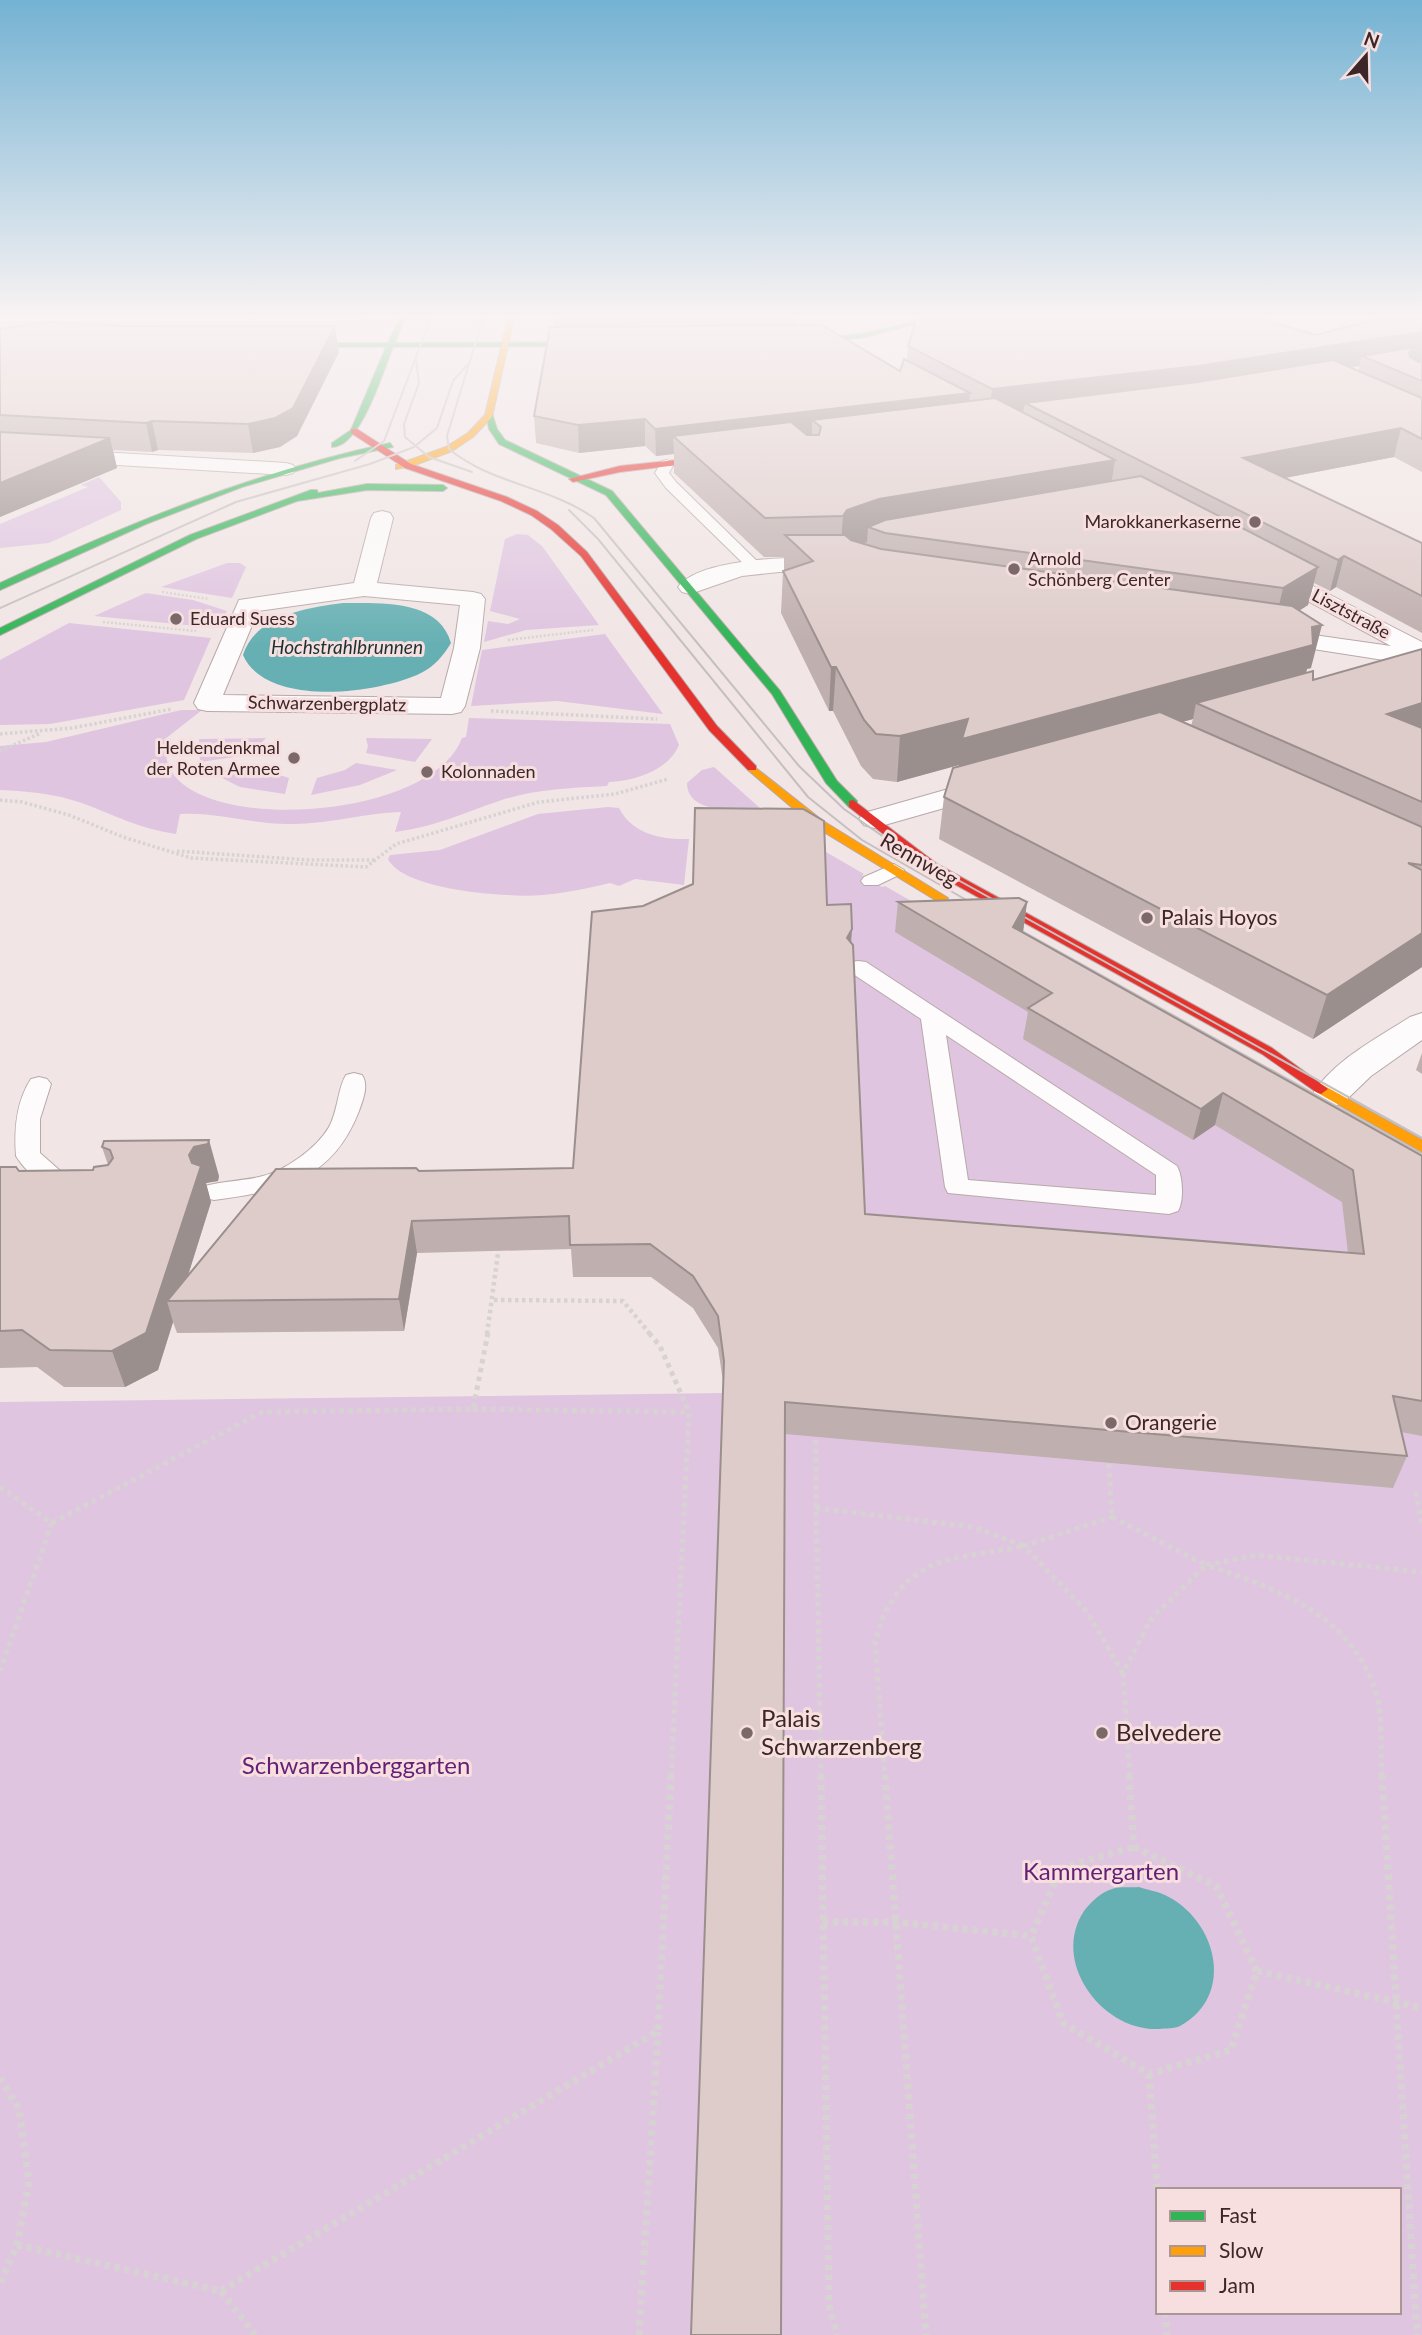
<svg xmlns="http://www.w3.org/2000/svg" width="1422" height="2335" font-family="Lato,sans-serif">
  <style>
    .green { fill: #dfc5e0; fill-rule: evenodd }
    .water { fill: #66b0b3 }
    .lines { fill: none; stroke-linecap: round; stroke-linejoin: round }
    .lane-casing { stroke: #b8a9a9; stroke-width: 2 }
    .street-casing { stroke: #b8a9a9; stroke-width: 2 }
    .fast-casing { stroke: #b8a9a9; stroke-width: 2 }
    .slow-casing { stroke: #b8a9a9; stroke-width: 2 }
    .jam-casing { stroke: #b8a9a9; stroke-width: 2 }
    .path-far4 { stroke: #d8d3d3; stroke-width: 2.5; stroke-dasharray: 2 2; stroke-linecap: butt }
    .path-far3 { stroke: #d8d3d3; stroke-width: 3.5; stroke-dasharray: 2.5 2.5; stroke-linecap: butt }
    .path-far2 { stroke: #d8d3d3; stroke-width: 4.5; stroke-dasharray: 3.5 3.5; stroke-linecap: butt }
    .path-far1 { stroke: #d8d3d3; stroke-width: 5; stroke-dasharray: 4.5 4.5; stroke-linecap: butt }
    .path { stroke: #d8d3d3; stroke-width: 7; stroke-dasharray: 5 5; stroke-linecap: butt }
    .lane { fill: #fdfbfb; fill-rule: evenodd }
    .street { fill: #fdfbfb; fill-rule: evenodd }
    .fast { fill: #30b455; fill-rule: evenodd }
    .slow { fill: #ff9f0a; fill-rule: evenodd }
    .jam { fill: #e5322d; fill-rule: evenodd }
    .tram { stroke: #c5c0c0; stroke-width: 2 }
    .wall { fill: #bfafae; fill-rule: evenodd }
    .shaded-wall { fill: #9b8f8d }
    .building { fill: #deccca; stroke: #9b8f8d; stroke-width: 2 }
    .poi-dot { fill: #7b696a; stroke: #f7dfdf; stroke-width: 2.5 }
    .labels { text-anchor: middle; stroke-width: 6; stroke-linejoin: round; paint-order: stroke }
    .far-poi-label { font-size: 18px; fill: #3c2627; stroke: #f7dfdf; text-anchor: start }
    .far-street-label { font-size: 18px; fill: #3c2627; stroke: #f7dfdf }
    .far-water-label { font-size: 19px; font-style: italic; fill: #1a3233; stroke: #f7dfdf }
    .street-label { font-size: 21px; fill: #3c2627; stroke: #f7dfdf }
    .poi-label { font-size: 21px; fill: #3c2627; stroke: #f7dfdf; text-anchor: start }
    .near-poi-label { font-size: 24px; fill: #3c2627; stroke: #f7dfdf; text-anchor: start }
    .near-park-label { font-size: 24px; fill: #641f76; stroke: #f7dfdf }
  </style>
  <rect width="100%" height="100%" fill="#f1e5e5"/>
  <!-- green -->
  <g class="green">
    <polygon points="99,477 121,502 121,510 49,543 0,548 0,524 88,487 81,485"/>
    <polygon points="517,534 528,535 542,546 599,625 526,630 484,642 488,621 508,624 520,619 490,611 505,539"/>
    <polygon points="227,563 240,563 246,567 232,598 161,587"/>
    <polygon points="146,593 193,600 227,611 218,628 94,616"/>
    <polygon points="69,623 211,638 184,700 50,724 0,725 0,660"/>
    <polygon points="605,634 663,714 557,701 471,706 482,650"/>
    <path d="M 181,710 L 202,710 L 165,739 L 168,739 C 140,837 428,830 462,738 L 466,737 L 469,718 L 670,724 L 679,745 C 668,771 634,781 609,782 L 607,786 C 571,788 534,789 499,801 C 460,814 438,826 395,832 L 401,812 C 363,813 326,825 288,824 C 251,824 217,812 180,814 L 176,834 C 137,828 117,816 82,803 C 56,794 28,791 0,790 L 0,746 L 46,742 Z"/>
    <polygon points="266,738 258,746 255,754 200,762 199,739"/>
    <polygon points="366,738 432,739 415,762 366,753 368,746"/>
    <polygon points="356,763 397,770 360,785 311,795 317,778 345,770"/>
    <polygon points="257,764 264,770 289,778 285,794 240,787 212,773"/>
    <path d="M 714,767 L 761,809 L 761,810 C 739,810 687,815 687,783 L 702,770 Z"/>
    <path d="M 608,807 L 619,808 C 632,834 662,840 689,839 L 684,885 L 635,879 L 619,886 L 610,883 C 577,891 541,898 508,895 C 479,894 401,886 388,859 L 390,855 L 440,850 L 538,814 Z"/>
    <path d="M 795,834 L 864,874 L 862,875 L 882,887 L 885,886 L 1422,1194 L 1422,2335 L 779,2335 L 785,1354 ZM 1158,2190 L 1399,2190 L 1399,2312 L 1158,2312 Z"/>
    <polygon points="724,1393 692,2335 0,2335 0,1402"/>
  </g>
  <!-- water -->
  <g class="water">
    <path d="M 343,603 C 380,603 439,599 451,643 C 443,656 435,666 421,673 C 378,694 266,708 243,655 C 256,615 306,608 343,603 Z"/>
    <path d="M 1139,1887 C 1147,1890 1157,1891 1165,1895 C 1216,1919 1237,1995 1180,2026 C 1174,2029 1166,2028 1159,2029 C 1103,2032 1050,1962 1084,1911 C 1091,1902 1101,1892 1112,1889 C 1120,1886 1131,1888 1139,1887 Z"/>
  </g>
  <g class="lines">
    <defs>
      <g id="lane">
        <polygon points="0,318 367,318 362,321 0,323"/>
        <polygon points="667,460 674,464 669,473 676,482 760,564 762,567 760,570 750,570 666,488 655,473 662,461"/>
        <polygon points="894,864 904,870 901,874 878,885 864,885 861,881 864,877"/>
        <path d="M 858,961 L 866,962 L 1177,1166 C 1183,1177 1184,1201 1178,1211 L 1169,1214 L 948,1193 L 945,1187 L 921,1019 L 850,972 L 847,967 L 850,962 ZM 946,1035 L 1156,1175 L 1156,1195 L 968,1180 Z"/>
        <path d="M 354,1073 L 362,1075 C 369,1085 363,1100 359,1111 C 332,1181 281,1191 214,1200 L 205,1198 L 202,1192 L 205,1186 C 223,1181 241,1181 259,1177 C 284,1172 317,1148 329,1127 C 338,1111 338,1087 346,1075 Z"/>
        <path d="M 39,1077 L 47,1079 L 51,1084 L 40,1119 L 40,1153 L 65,1175 L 81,1179 L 84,1185 L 81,1191 C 55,1198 29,1177 16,1156 C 14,1129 16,1102 31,1079 Z"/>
      </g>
      <g id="street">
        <polygon points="0,446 286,463 293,465 296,469 293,473 286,475 0,458"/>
        <path d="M 382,511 L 390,513 L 393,518 L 377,583 L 473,592 L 481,594 L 485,599 L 480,648 L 465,706 L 461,712 L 452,714 L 207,711 L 198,709 L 194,703 L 239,600 L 354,583 L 371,518 L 374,513 ZM 364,596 L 460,605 L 454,648 L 441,698 L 223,695 L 258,611 Z"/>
        <path d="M 798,558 L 843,560 L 847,565 L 843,570 L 835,572 L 779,572 L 742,576 L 690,594 L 682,592 L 678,587 C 696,562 769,558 798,558 Z"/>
        <polygon points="1266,562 1422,642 1422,666 1256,640 1253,635 1256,630 1265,628 1391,646 1258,574 1254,569 1258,564"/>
        <polygon points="994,776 1004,779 1008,785 1004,791 874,828 864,825 859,819 864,813"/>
        <path d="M 1422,1013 L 1422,1040 L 1371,1076 L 1343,1103 L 1330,1107 L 1317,1103 L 1312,1095 C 1334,1060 1376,1039 1410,1017 Z"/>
      </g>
      <g id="fast">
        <path d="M 399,318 L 405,318 L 395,343 L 599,342 L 603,344 L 599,346 L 393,347 C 383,371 361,447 332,447 L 332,443 L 351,430 L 386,347 L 284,347 L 280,345 L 284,343 L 388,343 Z"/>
        <polygon points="929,318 939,318 866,337 795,345 791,343 866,333"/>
        <polygon points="486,413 492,413 497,429 505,440 612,491 780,691 837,781 857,801 857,807 849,807 826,783 772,694 606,495 499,444 489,429"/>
        <path d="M 390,443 L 393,447 L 340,458 L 242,487 L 146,524 L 0,590 L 0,583 C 127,524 253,472 390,443 Z"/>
        <polygon points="367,484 443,485 447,488 443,491 367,490 297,501 196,539 0,635 0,628 190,535 311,490 317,490 318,493"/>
      </g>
      <g id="slow">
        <polygon points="508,318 514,318 492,417 473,437 452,451 415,465 396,469 396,465 446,447 468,433 485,415"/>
        <polygon points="752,765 823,821 948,898 947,901 937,901 814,826 748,770 748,766"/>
        <polygon points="1321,1084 1422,1140 1422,1152 1316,1092 1314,1089"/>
      </g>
      <g id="jam">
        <polygon points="351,429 357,429 411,464 507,497 537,511 558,525 587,552 717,726 756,766 756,770 748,770 709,730 581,556 551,529 531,515 501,501 405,468 351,433"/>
        <polygon points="724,455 728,457 727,459 620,472 573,482 569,479 620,466"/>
        <polygon points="853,800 937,864 1272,1048 1328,1089 1321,1094 1316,1092 1262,1054 929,870 849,807 849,801"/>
      </g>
    </defs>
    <!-- lane casing -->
    <use href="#lane" class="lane-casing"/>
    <!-- street casing -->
    <use href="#street" class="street-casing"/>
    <!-- fast casing -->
    <use href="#fast" class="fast-casing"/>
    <!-- slow casing -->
    <use href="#slow" class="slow-casing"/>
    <!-- jam casing -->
    <use href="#jam" class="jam-casing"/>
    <!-- path-far4 -->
    <g class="path-far4">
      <polyline points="162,592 209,599"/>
      <polyline points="103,622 196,631"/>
      <polyline points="508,640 593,630"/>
    </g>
    <!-- path-far3 -->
    <g class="path-far3">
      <polyline points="491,711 657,719"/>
      <polyline points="0,734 72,728 172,709"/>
      <polyline points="0,751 41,733"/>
      <polyline points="0,800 22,802 69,815 123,837 191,858 366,867 396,844 539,802 615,794 668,779"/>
      <polyline points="177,851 309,860 374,860"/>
    </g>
    <!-- path-far2 -->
    <g class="path-far2">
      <polyline points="494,1300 623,1301 650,1334"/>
      <polyline points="487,1334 499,1246"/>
    </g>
    <!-- path-far1 -->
    <g class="path-far1">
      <polyline points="649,1333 660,1346 689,1412 671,1776"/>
      <polyline points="473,1409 689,1412"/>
      <polyline points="815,1431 821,1776"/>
      <polyline points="1109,1464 1112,1517"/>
      <polyline points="0,1487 52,1523 0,1671"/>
      <polyline points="1416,1492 1422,1524"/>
      <polyline points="816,1508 973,1527 1024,1546 950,1559 930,1566 912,1577 897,1593 884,1614 875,1642 885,1776"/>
      <polygon points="1112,1517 1206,1565 1151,1619 1123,1673 1087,1612 1024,1546"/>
      <polyline points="52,1523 262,1412 473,1409 488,1333"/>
      <polyline points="1123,1673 1130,1776"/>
      <path d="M 1382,1776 C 1380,1753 1383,1718 1377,1696 C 1353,1614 1277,1589 1206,1565 L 1257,1555 L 1422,1572"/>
    </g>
    <!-- path -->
    <g class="path">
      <polyline points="821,1775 829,2305 837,2335"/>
      <polyline points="885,1775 926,2335"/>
      <polyline points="1129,1775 1134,1847"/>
      <polyline points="1382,1775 1417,2335"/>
      <polygon points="1134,1847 1216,1886 1257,1971 1231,2050 1149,2074 1063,2023 1031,1936 1061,1868"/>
      <polyline points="823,1922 896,1922 1031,1936"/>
      <polyline points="1257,1971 1422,2008"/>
      <polyline points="1149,2074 1158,2198"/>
      <polyline points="0,2078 19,2109 29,2182 17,2245 0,2283"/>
      <polyline points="17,2245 221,2291 255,2335"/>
      <polyline points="221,2291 658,2031 671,1775"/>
      <polyline points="1165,2312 1167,2335"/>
      <polyline points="639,2335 658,2032"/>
    </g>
    <!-- lane -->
    <use href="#lane" class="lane"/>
    <!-- street -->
    <use href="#street" class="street"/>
    <!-- fast -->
    <use href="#fast" class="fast"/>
    <!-- slow -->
    <use href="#slow" class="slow"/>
    <!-- jam -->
    <use href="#jam" class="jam"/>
    <!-- tram -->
    <g class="tram">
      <path d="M 483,318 L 447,436 L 449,449 C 491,484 549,486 594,518 L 799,766 L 844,809 L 895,845 L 1422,1138"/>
      <polyline points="0,323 375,322 427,318"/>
      <polyline points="416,360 419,383 404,424 405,437 429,457 472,472"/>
      <polyline points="355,461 384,441 431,318"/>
      <polyline points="569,510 598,539 808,797 862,840 982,909"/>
      <polyline points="0,608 236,502 370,464 414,447 437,428 453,381 467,365"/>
      <polyline points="1006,922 1422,1154"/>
    </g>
  </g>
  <!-- wall -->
  <g class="wall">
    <path d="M 554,318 L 797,318 L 796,325 L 900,371 L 907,360 L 908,346 L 1316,335 L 1422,318 L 1422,472 L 1394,457 L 1285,478 L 1422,543 L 1422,633 L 1336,587 L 1330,591 L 1314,583 L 1308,605 L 1300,610 L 1311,668 L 1307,669 L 1306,673 L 1313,680 L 1422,649 L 1422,967 L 1313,1039 L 939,839 L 944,797 L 959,765 L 897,782 L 873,779 L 861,766 L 833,711 L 829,711 L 781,613 L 783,571 L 784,571 L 784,557 L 764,557 L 674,473 L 674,454 L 656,456 L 645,446 L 579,453 L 536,443 L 534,416 L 555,327 ZM 1359,366 L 1358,371 L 1350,368 ZM 1193,719 L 1191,726 L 1182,722 Z"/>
    <polygon points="0,329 339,352 297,436 280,447 253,453 158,450 152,452 113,450 117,468 0,517"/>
    <polygon points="898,902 1027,902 1023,932 1422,1156 1422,1436 1401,1432 1407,1456 1393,1488 785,1434 724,1388 718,1348 693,1308 651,1277 573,1277 571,1249 417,1253 404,1331 177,1333 173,1322 158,1370 125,1387 64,1387 37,1367 0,1368 0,1167 19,1171 93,1170 108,1165 102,1147 219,1176 218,1181 206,1183 211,1202 188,1275 419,1171 573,1168 827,905 851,943 865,1214 1348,1253 1342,1202 1215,1125 1193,1140 1023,1039 1028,1012 895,932"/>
    <polygon points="1422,1053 1422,1074 1416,1070"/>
  </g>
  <!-- shaded-wall -->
  <g class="shaded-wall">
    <polygon points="335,326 339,352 297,436 280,447 253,453 248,424"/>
    <polygon points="1422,332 1422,372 1362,356 1359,366 1193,392 1025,403 1023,412 989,417 992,389"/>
    <polygon points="970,393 967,419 821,427 812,420 812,438 673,436 674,454 656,456 655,429"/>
    <polygon points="645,419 645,446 579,453 578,425"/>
    <polygon points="152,421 158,450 152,452 146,423"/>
    <polygon points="1401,428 1394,457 1237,487 1243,458"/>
    <polygon points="110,438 117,468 0,517 0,483"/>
    <polygon points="1115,460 1109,498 868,527 867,542 845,550 840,556 843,516 847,510 879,499"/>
    <polygon points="1344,556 1336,587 1330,591 1338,560"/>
    <polygon points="1318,567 1308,605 1274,627 1283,588"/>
    <polygon points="1322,625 1311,668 1307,669 1302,688 1196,703 1193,719 957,784 959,765 897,782 900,736"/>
    <polygon points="831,667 836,667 833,711 829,711"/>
    <polygon points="1422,703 1422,739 1387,714"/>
    <polygon points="1027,902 1023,932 1013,927"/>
    <polygon points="852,929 850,959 847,938"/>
    <polygon points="1422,933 1422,967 1313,1039 1327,995"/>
    <polygon points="1223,1093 1215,1125 1193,1140 1201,1109"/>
    <polygon points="209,1140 219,1176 218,1181 206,1183 211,1202 180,1301 167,1301 173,1322 158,1370 125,1387 112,1351 189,1155 194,1147"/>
    <polygon points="412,1221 417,1253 404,1331 399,1299"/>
  </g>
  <!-- building -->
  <g class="building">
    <polygon points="917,318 1258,318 1316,335 1381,318 1422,318 1422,332 1198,366 992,389 908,346"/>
    <polygon points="47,322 124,326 335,326 293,408 275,418 248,424 152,421 146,423 0,415 0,329"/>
    <polygon points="822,325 900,371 904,359 970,393 655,429 645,419 578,425 534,416 550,327"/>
    <polygon points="1422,346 1422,347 1413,348 1409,353 1410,357 1419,362 1422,361 1422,381 1362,356"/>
    <polygon points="1333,360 1422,398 1422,439 1401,428 1243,458 1422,543 1422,596 1344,556 1338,560 1025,403 1198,382"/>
    <polygon points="995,398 1115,460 879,499 847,510 843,516 765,518 673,436 791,422 807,435 819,435 821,427 812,420"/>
    <polygon points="0,432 110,438 0,483"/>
    <polygon points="1141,476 1318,567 1283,588 885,533 868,527 885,520"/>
    <polygon points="785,535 845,535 851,540 881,549 1292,606 1322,625 1312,627 1313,645 962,739 968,719 900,736 876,734 864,720 836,667 831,667 783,571 813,561"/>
    <polygon points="1422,649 1422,703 1387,714 1422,728 1422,802 1196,703 1313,671 1313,680"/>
    <polygon points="1160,712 1422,827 1422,865 1408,863 1422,870 1422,933 1327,995 944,797 953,768"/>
    <polygon points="695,808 803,809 824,821 827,905 851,904 852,929 847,938 853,945 865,1214 1364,1254 1353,1170 1223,1093 1201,1109 1028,1008 1052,993 898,902 1019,898 1027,902 1013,927 1422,1156 1422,1401 1393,1396 1407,1456 785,1402 781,2335 691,2335 724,1361 718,1316 693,1276 650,1244 570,1245 569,1216 412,1221 399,1299 167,1301 276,1169 416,1168 419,1171 573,1168 592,912 643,906 693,884"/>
    <polygon points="209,1140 208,1144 194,1147 189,1155 192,1163 201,1166 146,1333 112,1351 50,1350 22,1330 0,1331 0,1167 16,1167 19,1171 93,1170 94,1167 108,1165 113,1158 110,1150 102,1147 104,1141"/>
  </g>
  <!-- sky -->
  <linearGradient id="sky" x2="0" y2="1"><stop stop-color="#74b2d3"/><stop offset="0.49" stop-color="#f9f3f3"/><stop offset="1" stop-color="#f9f3f3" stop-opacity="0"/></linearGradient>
  <rect width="1422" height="644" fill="url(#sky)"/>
  <!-- markers -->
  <g class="poi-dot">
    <circle cx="1255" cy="522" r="7"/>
    <circle cx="1014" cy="569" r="7"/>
    <circle cx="176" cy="619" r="7"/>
    <circle cx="294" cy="758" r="7"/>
    <circle cx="427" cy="772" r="7"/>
    <circle cx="1147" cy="918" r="7"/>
    <circle cx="1111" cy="1423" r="7"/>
    <circle cx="747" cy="1733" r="7"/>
    <circle cx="1102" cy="1733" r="7"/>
  </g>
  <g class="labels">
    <!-- far-poi labels -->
    <g class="far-poi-label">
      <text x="1241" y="528" text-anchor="end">Marokkanerkaserne</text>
      <text x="1028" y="565">Arnold<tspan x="1028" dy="21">Schönberg Center</tspan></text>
      <text x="190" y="625">Eduard Suess</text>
      <text x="280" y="754" text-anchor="end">Heldendenkmal<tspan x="280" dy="21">der Roten Armee</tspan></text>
      <text x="441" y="778">Kolonnaden</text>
    </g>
    <!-- far-street labels -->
    <g class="far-street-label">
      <text transform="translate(1351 614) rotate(28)" y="6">Lisztstraße</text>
      <text transform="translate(327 704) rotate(1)" y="6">Schwarzenbergplatz</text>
    </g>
    <!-- far-water labels -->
    <g class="far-water-label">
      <text x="347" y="654">Hochstrahlbrunnen</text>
    </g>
    <!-- street labels -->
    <g class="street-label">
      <text transform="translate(919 860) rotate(30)" y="7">Rennweg</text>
    </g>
    <!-- poi labels -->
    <g class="poi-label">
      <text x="1161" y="925">Palais Hoyos</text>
      <text x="1125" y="1430">Orangerie</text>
    </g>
    <!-- near-poi labels -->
    <g class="near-poi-label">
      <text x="761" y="1727">Palais<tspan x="761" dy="28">Schwarzenberg</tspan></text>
      <text x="1116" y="1741">Belvedere</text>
    </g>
    <!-- near-park labels -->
    <g class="near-park-label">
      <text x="356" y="1774">Schwarzenberggarten</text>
      <text x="1101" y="1880">Kammergarten</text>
    </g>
  </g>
  <!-- legend -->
  <rect x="1156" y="2188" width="245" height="126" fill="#f7dfdf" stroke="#ac9595" stroke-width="2"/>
  <rect x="1170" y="2211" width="35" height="10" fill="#30b455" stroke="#ac9595" stroke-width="2"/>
  <text x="1219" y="2223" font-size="21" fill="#3c2627">Fast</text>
  <rect x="1170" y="2246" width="35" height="10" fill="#ff9f0a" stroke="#ac9595" stroke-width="2"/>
  <text x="1219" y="2258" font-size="21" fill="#3c2627">Slow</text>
  <rect x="1170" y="2281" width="35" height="10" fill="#e5322d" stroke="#ac9595" stroke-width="2"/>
  <text x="1219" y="2293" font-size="21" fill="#3c2627">Jam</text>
  <!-- north arrow -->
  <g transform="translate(1366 56) rotate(20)" stroke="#f7dfdf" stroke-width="5" paint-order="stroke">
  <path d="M0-5L12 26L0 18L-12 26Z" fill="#3c2627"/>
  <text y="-10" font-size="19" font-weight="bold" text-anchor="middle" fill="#3c2627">N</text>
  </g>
</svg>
